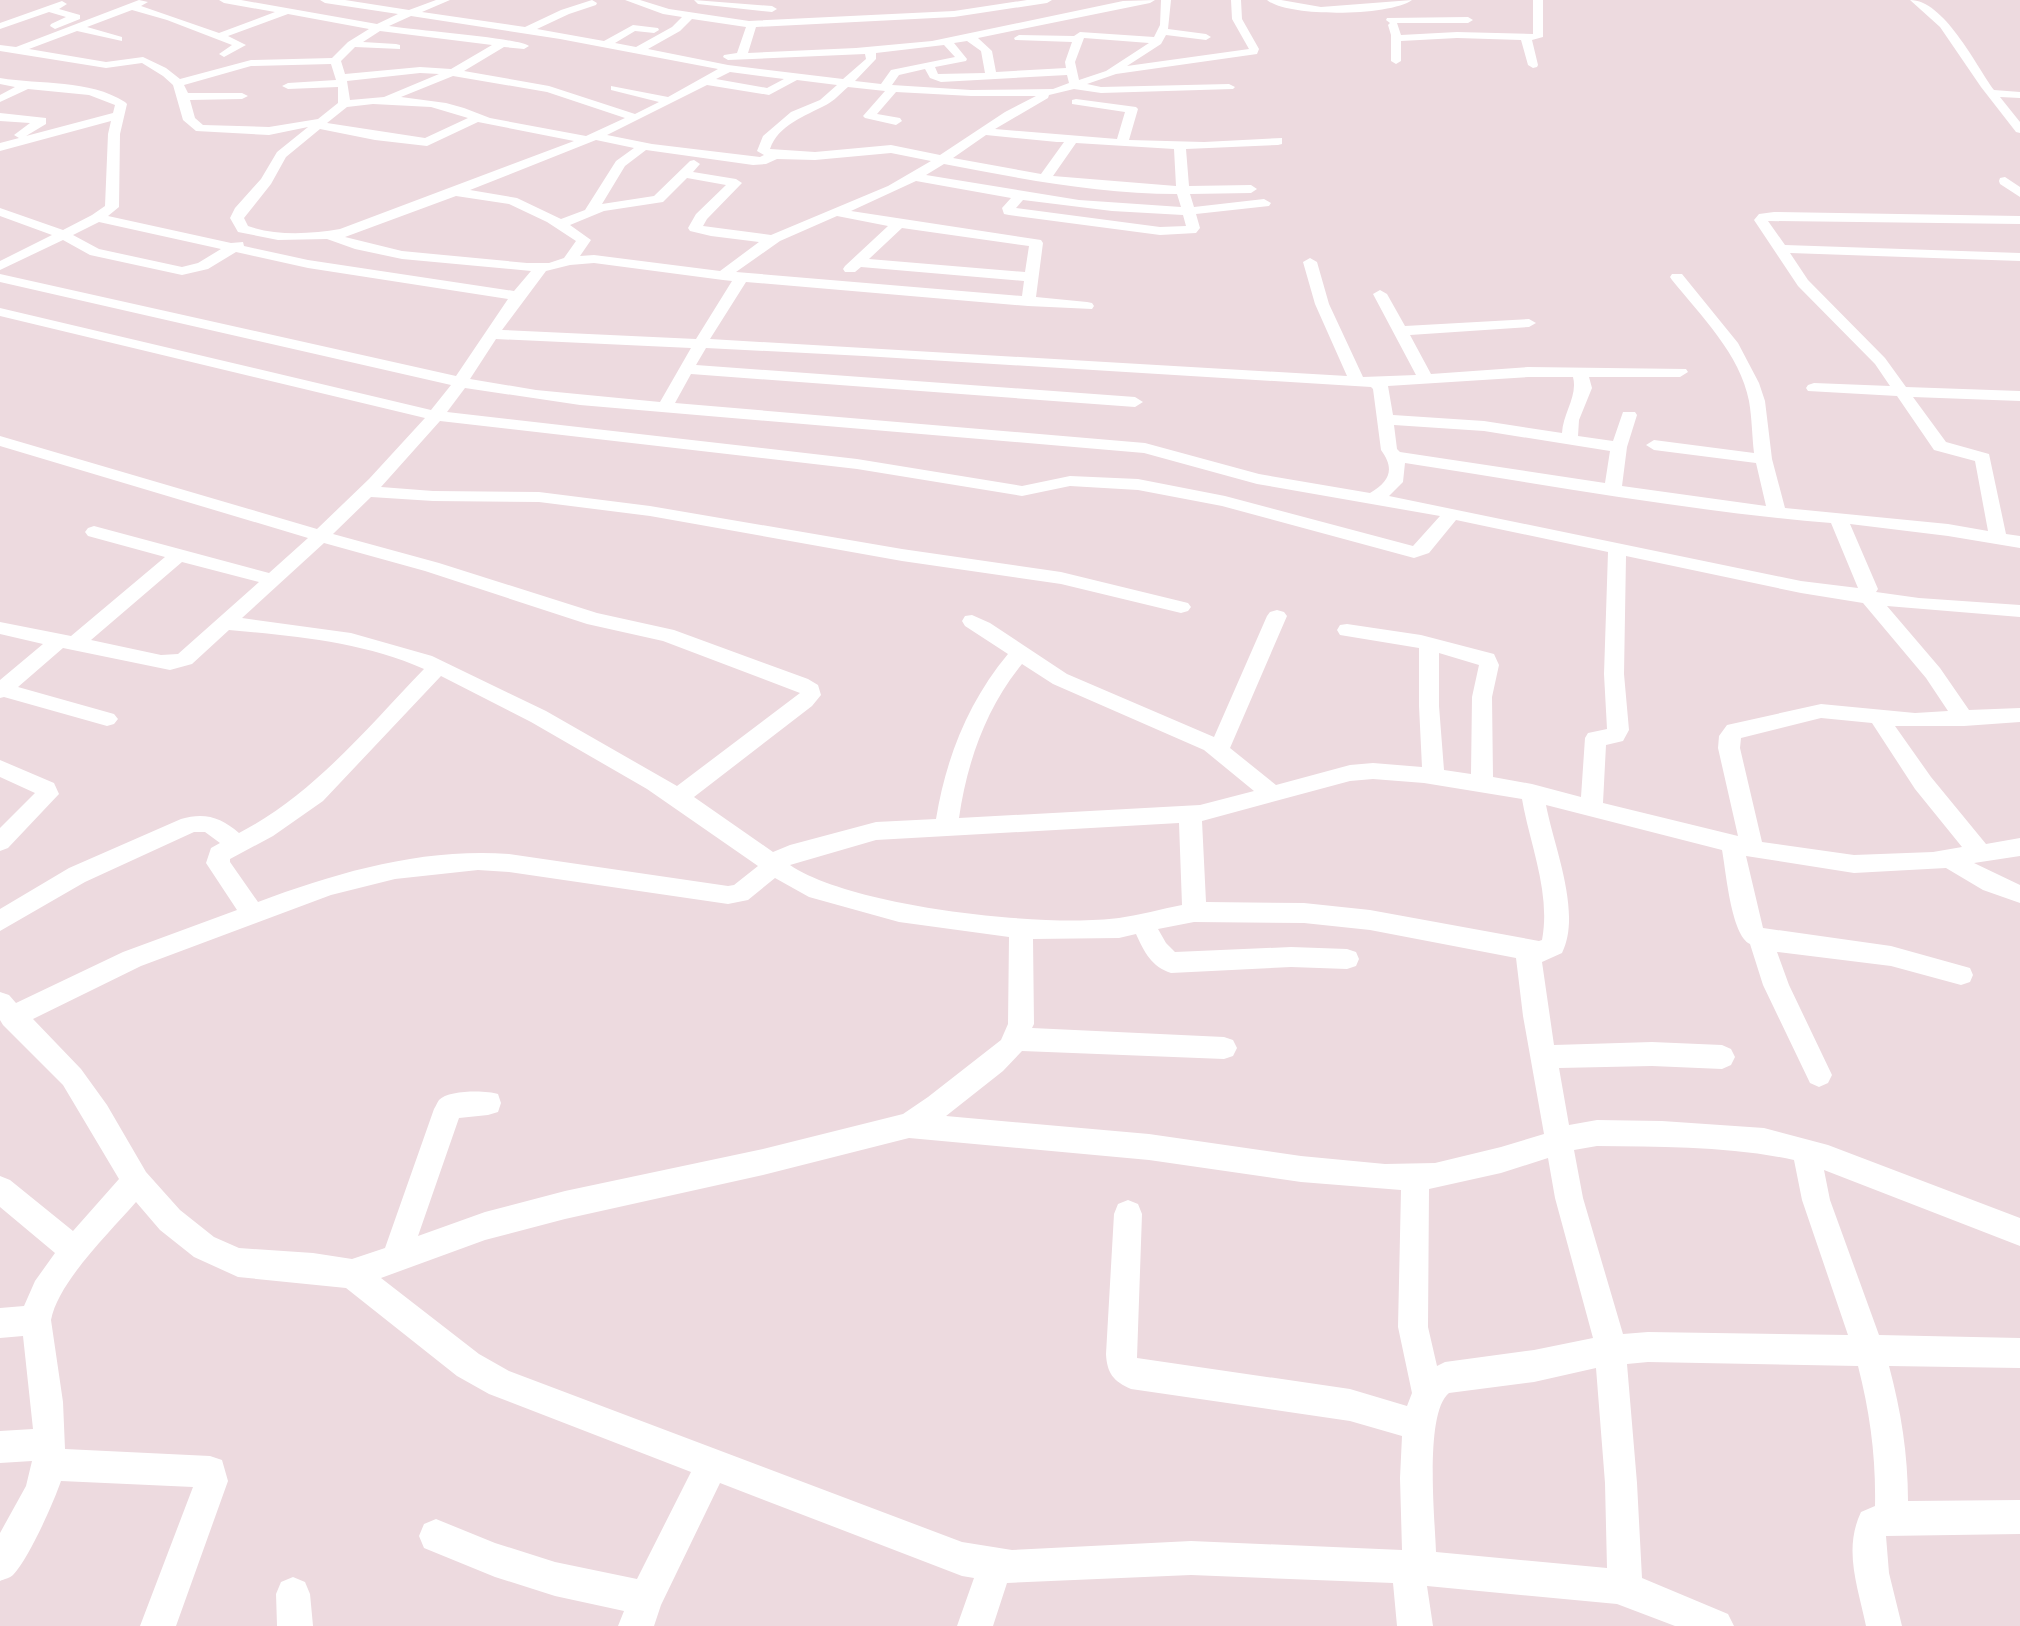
<svg xmlns="http://www.w3.org/2000/svg" width="2020" height="1626" font-family="Commissioner,sans-serif">
  <style>
    .lines { fill: none; stroke-linecap: round; stroke-linejoin: round }
    .minor { fill: #fff; fill-rule: evenodd }
  </style>
  <rect width="100%" height="100%" fill="#eddadf"/>
  <g class="lines">
    <!-- minor -->
    <g class="minor">
      <path d="M 139,0 L 148,2 L 141,6 L 219,33 L 275,12 L 224,3 L 219,0 L 241,0 L 377,24 L 398,14 L 325,3 L 320,0 L 345,0 L 409,10 L 436,0 L 450,0 L 422,12 L 525,27 L 561,10 L 592,0 L 597,3 L 596,5 L 569,14 L 537,29 L 604,41 L 633,25 L 658,28 L 659,30 L 654,33 L 635,31 L 615,43 L 636,47 L 672,27 L 682,17 L 663,14 L 625,0 L 640,0 L 669,9 L 749,21 L 954,11 L 1027,0 L 1052,0 L 1047,3 L 954,17 L 756,27 L 748,53 L 856,48 L 932,41 L 1123,1 L 1155,0 L 1150,3 L 978,38 L 992,51 L 996,72 L 1066,68 L 1065,62 L 1072,42 L 1015,40 L 1014,38 L 1019,35 L 1074,36 L 1080,32 L 1154,37 L 1160,25 L 1161,0 L 1171,0 L 1168,29 L 1206,34 L 1211,37 L 1206,40 L 1166,35 L 1161,44 L 1127,66 L 1249,49 L 1232,19 L 1231,0 L 1241,0 L 1242,19 L 1259,49 L 1257,54 L 1116,74 L 1087,84 L 1101,87 L 1229,84 L 1235,87 L 1233,89 L 1101,93 L 1074,89 L 1049,95 L 1048,98 L 995,129 L 1117,139 L 1125,112 L 1072,104 L 1072,100 L 1076,99 L 1136,107 L 1138,109 L 1129,140 L 1204,142 L 1282,138 L 1282,144 L 1278,145 L 1186,149 L 1189,186 L 1251,185 L 1257,189 L 1251,193 L 1190,194 L 1194,207 L 1264,199 L 1271,203 L 1269,206 L 1196,214 L 1200,228 L 1196,233 L 1160,235 L 1009,215 L 1004,214 L 1002,208 L 1011,198 L 916,181 L 851,211 L 1041,240 L 1043,243 L 1036,297 L 1087,302 L 1092,303 L 1094,306 L 1092,309 L 1028,306 L 746,282 L 710,339 L 1347,376 L 1315,304 L 1303,262 L 1310,258 L 1317,262 L 1329,304 L 1363,377 L 1416,375 L 1373,294 L 1380,290 L 1387,294 L 1405,326 L 1529,319 L 1536,323 L 1529,327 L 1410,335 L 1431,374 L 1528,367 L 1686,369 L 1688,372 L 1680,377 L 1589,377 L 1592,388 L 1579,420 L 1578,436 L 1613,441 L 1623,412 L 1635,412 L 1637,415 L 1627,447 L 1622,486 L 1766,506 L 1756,463 L 1654,450 L 1646,445 L 1654,440 L 1754,453 C 1752,436 1752,418 1749,401 C 1740,354 1701,316 1672,280 L 1670,277 L 1672,274 L 1682,274 L 1738,343 L 1759,383 L 1765,401 L 1772,459 L 1785,508 L 1948,524 L 1988,531 L 1975,461 L 1934,450 L 1897,396 L 1808,391 L 1806,388 L 1808,385 L 1814,383 L 1890,386 L 1875,364 L 1798,286 L 1754,220 L 1759,214 L 1774,212 L 2020,216 L 2020,224 L 1768,221 L 1785,245 L 2020,253 L 2020,261 L 1790,253 L 1808,280 L 1885,358 L 1906,387 L 2020,391 L 2020,401 L 1913,397 L 1946,442 L 1989,454 L 2006,534 L 2020,536 L 2020,548 L 1948,536 L 1850,524 L 1878,589 L 1876,592 L 1919,598 L 2020,605 L 2020,617 L 1887,606 L 1940,668 L 1969,710 L 2020,708 L 2020,722 L 1964,726 L 1895,726 L 1931,777 L 1986,844 L 2020,838 L 2020,856 L 1974,863 L 2020,885 L 2020,903 L 1983,890 L 1946,868 L 1854,873 L 1746,856 L 1763,928 L 1891,946 L 1970,968 L 1973,975 L 1970,982 L 1961,985 L 1891,966 L 1777,952 L 1789,985 L 1832,1075 L 1828,1083 L 1819,1087 L 1810,1083 L 1763,985 L 1750,944 C 1731,935 1726,871 1722,850 L 1546,805 C 1554,847 1582,913 1562,953 L 1542,962 L 1554,1045 L 1652,1042 L 1722,1045 L 1731,1049 L 1735,1057 L 1731,1065 L 1722,1069 L 1652,1066 L 1559,1068 L 1569,1125 L 1597,1120 L 1662,1121 L 1764,1128 L 1828,1145 L 2020,1218 L 2020,1246 L 1824,1170 L 1830,1200 L 1879,1335 L 2020,1338 L 2020,1368 L 1889,1366 C 1901,1411 1908,1454 1908,1501 L 2020,1500 L 2020,1534 L 1886,1536 L 1889,1573 L 1902,1626 L 1866,1626 C 1858,1587 1843,1550 1861,1512 L 1875,1506 C 1876,1457 1870,1413 1858,1366 L 1648,1362 L 1627,1364 L 1637,1483 L 1642,1578 L 1728,1614 L 1734,1626 L 1675,1626 L 1617,1604 L 1427,1586 L 1433,1626 L 1397,1626 L 1393,1583 L 1191,1575 L 1007,1583 L 993,1626 L 957,1626 L 974,1578 L 962,1576 L 720,1483 L 661,1605 L 654,1626 L 618,1626 L 624,1611 L 555,1596 L 495,1577 L 424,1548 L 419,1536 L 424,1524 L 436,1519 L 495,1543 L 555,1562 L 637,1579 L 691,1472 L 489,1394 L 457,1376 L 346,1288 L 238,1277 L 194,1257 L 160,1230 L 136,1202 C 110,1232 58,1282 51,1320 L 63,1402 L 65,1449 L 210,1456 L 222,1460 L 228,1481 L 176,1626 L 140,1626 L 193,1487 L 61,1481 C 53,1504 29,1558 13,1575 C 10,1578 4,1579 0,1581 L 0,1533 L 26,1486 L 32,1461 L 0,1463 L 0,1431 L 33,1429 L 23,1336 L 0,1338 L 0,1308 L 24,1306 L 35,1281 L 55,1253 L 0,1207 L 0,1176 L 10,1180 L 73,1231 L 119,1179 L 63,1085 L 3,1025 L 0,1020 L 0,992 L 9,995 L 16,1003 L 123,952 L 237,910 L 206,863 L 211,848 L 220,843 L 205,832 L 194,832 L 85,882 L 0,931 L 0,909 L 69,868 L 181,819 C 204,812 221,817 239,833 C 313,795 367,728 424,669 C 363,642 295,636 229,630 L 192,664 L 170,670 L 63,648 L 18,687 L 114,714 L 118,719 L 114,724 L 107,726 L 4,697 L 0,698 L 0,680 L 43,644 L 0,634 L 0,622 L 71,636 L 165,557 L 88,536 L 85,532 L 88,528 L 94,526 L 269,573 L 308,538 L 0,446 L 0,436 L 317,529 L 369,479 L 425,418 L 0,316 L 0,308 L 431,410 L 451,385 L 0,282 L 0,274 L 456,376 L 508,299 L 308,268 L 236,252 L 208,269 L 182,275 L 90,255 L 63,240 L 0,270 L 0,261 L 52,235 L 0,216 L 0,208 L 63,230 L 92,215 L 105,206 L 108,134 L 111,121 L 0,151 L 0,143 L 19,138 L 14,135 L 30,123 L 0,121 L 0,113 L 46,118 L 46,124 L 26,136 L 113,113 L 115,105 L 89,95 L 28,89 L 0,102 L 0,95 L 15,87 L 0,84 L 0,78 C 41,85 89,79 125,102 L 127,104 L 120,134 L 119,207 L 108,216 L 231,243 L 243,242 L 244,246 L 308,260 L 514,291 L 531,271 L 402,259 L 355,249 L 327,239 L 278,240 L 238,232 L 230,218 L 235,208 L 261,179 L 277,152 L 308,127 L 269,135 L 196,131 L 183,120 L 173,85 L 163,76 L 142,63 L 106,68 L 0,51 L 0,45 L 16,47 ZM 132,10 L 167,20 L 232,45 L 219,54 L 224,57 L 246,45 L 228,36 L 288,14 L 369,29 L 348,42 L 332,58 L 251,60 L 180,79 L 166,68 L 143,57 L 106,62 L 29,49 L 77,31 L 122,41 L 122,37 L 87,27 ZM 411,16 L 560,39 L 718,69 L 668,97 L 611,86 L 611,90 L 659,102 L 635,114 L 549,86 L 464,71 L 504,47 L 524,49 L 529,46 C 519,38 412,30 389,26 ZM 692,19 L 746,27 L 737,53 L 724,55 L 723,57 L 728,60 L 865,54 L 866,59 L 843,79 L 728,65 L 648,49 L 680,31 ZM 380,31 L 492,45 L 451,69 L 420,67 L 345,74 L 341,61 L 355,47 L 400,49 L 400,45 L 396,44 L 363,42 ZM 1084,38 L 1149,43 L 1106,71 L 1079,80 L 1075,62 ZM 967,41 L 981,51 L 985,73 L 938,74 L 935,67 L 966,61 L 967,59 L 954,43 ZM 944,45 L 955,57 L 891,70 L 881,84 L 855,81 L 876,59 L 876,53 ZM 331,64 L 336,80 L 288,83 L 282,86 L 288,89 L 338,87 L 338,103 L 318,119 L 269,127 L 203,125 L 195,118 L 190,100 L 242,99 L 248,96 L 242,93 L 188,93 L 184,85 L 251,66 ZM 925,69 L 930,78 L 941,82 L 1067,75 L 1069,83 L 1053,89 L 971,90 L 892,85 L 899,75 ZM 730,72 L 784,79 L 767,88 L 716,79 ZM 420,73 L 439,74 L 384,97 L 350,100 L 347,81 ZM 453,76 L 547,92 L 625,118 L 586,136 L 490,118 L 464,108 L 446,103 L 401,97 ZM 797,80 L 837,85 L 820,100 L 791,112 L 763,136 L 757,151 L 764,155 L 760,157 L 652,144 L 607,135 L 707,85 L 769,95 ZM 848,87 L 885,91 L 863,116 L 865,118 L 896,125 L 902,121 L 900,118 L 877,114 L 896,92 L 971,96 L 1036,96 L 1005,112 L 940,155 L 891,145 L 815,152 L 770,149 C 778,125 805,116 826,105 C 834,101 841,93 848,87 ZM 373,104 L 431,107 L 468,118 L 425,138 L 327,123 L 347,107 ZM 478,122 L 574,141 L 340,229 C 311,234 276,236 248,226 L 244,218 L 271,184 L 286,157 L 320,129 L 375,140 L 427,146 ZM 986,135 L 1057,142 L 1064,142 L 1041,174 L 953,158 ZM 596,140 L 634,148 L 616,161 L 585,210 L 561,219 L 517,198 L 470,190 ZM 1076,143 L 1174,149 L 1176,186 L 1053,176 ZM 646,150 L 753,165 L 766,164 L 777,159 L 815,160 L 891,153 L 931,161 L 888,186 L 771,235 L 703,226 L 707,219 L 742,183 L 736,179 L 693,172 L 700,164 L 694,160 L 690,161 L 654,196 L 602,204 L 625,166 ZM 944,164 C 1021,179 1099,194 1177,194 L 1181,207 L 1079,200 L 926,175 ZM 687,178 L 726,185 L 696,214 L 688,228 L 690,231 L 711,236 L 759,242 L 720,271 L 594,255 L 580,256 L 591,240 L 570,225 L 604,211 L 663,202 ZM 456,196 L 509,204 L 547,222 L 576,241 L 564,258 L 549,263 L 527,263 L 402,251 L 345,237 ZM 1023,200 L 1112,211 L 1183,215 L 1186,226 L 1160,227 L 1016,208 ZM 837,216 L 888,226 L 845,266 L 843,269 L 845,272 L 855,272 L 861,267 L 1024,281 L 1022,296 L 736,272 L 780,241 ZM 99,222 L 221,249 L 198,263 L 182,267 L 99,249 L 73,235 ZM 902,228 L 1029,246 L 1025,272 L 869,259 ZM 594,263 L 723,280 L 732,281 L 696,339 L 502,330 L 546,271 L 570,265 ZM 496,339 L 691,348 L 660,402 L 536,390 L 470,379 ZM 706,348 L 864,356 L 1371,387 L 1373,389 L 1381,450 C 1395,469 1390,481 1370,493 L 1259,474 L 1145,443 L 675,403 L 691,374 L 1135,407 L 1143,402 L 1135,397 L 696,365 ZM 1528,377 L 1573,377 C 1578,396 1563,413 1562,433 L 1484,421 L 1393,415 L 1388,386 ZM 465,388 L 580,405 L 1144,453 L 1257,484 L 1440,516 L 1413,546 L 1225,496 L 1138,479 L 1070,476 L 1022,486 L 857,459 L 447,412 ZM 440,421 L 857,469 L 1022,496 L 1070,486 L 1138,490 L 1222,506 L 1414,558 L 1429,553 L 1456,520 L 1608,552 L 1604,674 L 1607,729 L 1588,733 L 1585,738 L 1581,797 L 1532,784 L 1493,777 L 1492,697 L 1499,665 L 1494,654 L 1421,635 L 1347,624 L 1340,625 L 1337,630 L 1340,635 L 1419,648 L 1419,706 L 1422,767 L 1373,763 L 1350,765 L 1276,785 L 1230,748 L 1287,616 L 1284,612 L 1277,610 L 1270,612 L 1267,616 L 1214,737 L 1067,674 L 990,623 L 972,615 L 965,616 L 962,621 L 965,626 L 1008,654 C 968,702 946,758 936,819 L 876,822 L 790,845 L 773,852 L 694,797 L 812,706 L 821,695 L 818,685 L 808,679 L 674,630 L 597,613 L 439,563 L 333,534 L 371,497 L 433,501 L 539,502 L 650,516 L 902,561 L 1061,584 L 1181,613 L 1188,611 L 1191,607 L 1188,603 L 1061,572 L 902,549 L 650,506 L 539,492 L 433,491 L 381,487 ZM 1394,425 L 1484,431 L 1610,451 L 1605,483 L 1400,452 L 1397,449 ZM 1405,463 C 1547,485 1687,511 1831,523 L 1858,588 L 1801,581 L 1389,496 L 1403,482 ZM 324,543 L 425,571 L 587,624 L 663,641 L 800,693 L 677,786 L 546,711 L 432,656 L 351,633 L 242,618 ZM 1626,556 L 1801,593 L 1863,603 L 1926,678 L 1948,711 L 1915,713 L 1821,704 L 1727,725 L 1719,736 L 1718,748 L 1738,836 L 1603,803 L 1606,745 L 1623,741 L 1629,730 L 1624,674 ZM 182,562 L 259,582 L 178,654 L 161,655 L 91,640 ZM 1439,653 L 1479,665 L 1472,697 L 1471,774 L 1444,770 L 1439,706 ZM 1022,664 L 1053,684 L 1204,750 L 1254,791 L 1200,805 L 959,818 C 967,762 986,708 1022,664 ZM 441,676 L 531,722 L 647,789 L 758,866 L 734,885 L 728,886 L 509,854 C 421,848 339,872 258,902 L 230,862 L 230,859 L 273,836 L 323,801 ZM 1821,718 L 1872,723 L 1915,789 L 1962,847 L 1933,852 L 1854,855 L 1762,842 L 1740,748 L 1741,738 ZM 1373,779 L 1424,783 L 1522,799 C 1530,845 1551,893 1542,940 L 1539,941 L 1370,910 L 1304,903 L 1206,902 L 1202,821 L 1350,781 ZM 1179,823 L 1182,905 C 1161,909 1140,915 1119,918 C 1045,928 851,907 790,865 L 876,840 ZM 478,870 L 509,872 L 728,904 L 748,900 L 775,878 L 809,897 L 899,922 L 1009,937 L 1008,1024 L 1001,1040 L 928,1097 L 903,1114 L 763,1149 L 565,1191 L 485,1212 L 418,1236 L 459,1118 L 488,1115 L 498,1112 L 501,1103 L 498,1094 C 486,1090 448,1090 439,1100 C 438,1101 435,1108 434,1109 L 385,1248 L 352,1259 L 313,1253 L 239,1248 L 214,1237 L 180,1210 L 146,1172 L 107,1105 L 81,1069 L 33,1019 L 141,966 L 331,895 L 395,879 ZM 1194,922 L 1304,923 L 1370,930 L 1516,958 L 1523,1016 L 1544,1134 L 1501,1147 L 1435,1163 L 1385,1164 L 1301,1156 L 1149,1134 L 946,1116 L 1003,1071 L 1022,1051 L 1224,1059 L 1233,1056 L 1237,1048 L 1233,1040 L 1224,1037 L 1032,1028 L 1034,1024 L 1033,939 L 1119,938 L 1136,934 C 1144,952 1152,967 1171,973 L 1291,967 L 1347,969 L 1356,966 L 1359,959 L 1356,952 L 1347,949 L 1291,947 L 1175,952 L 1166,943 L 1158,929 ZM 909,1138 L 1149,1160 L 1301,1182 L 1401,1190 L 1398,1327 L 1412,1393 L 1407,1406 L 1350,1389 L 1137,1358 L 1142,1214 L 1138,1204 L 1128,1200 L 1118,1204 L 1114,1214 L 1106,1354 C 1107,1373 1113,1381 1131,1389 L 1350,1421 L 1402,1436 L 1400,1478 L 1402,1550 L 1191,1541 L 1012,1550 L 962,1542 L 509,1371 L 479,1354 L 381,1278 L 485,1240 L 565,1219 L 763,1175 ZM 1597,1146 C 1662,1147 1730,1146 1794,1160 L 1802,1200 L 1848,1335 L 1648,1332 L 1623,1334 L 1583,1198 L 1574,1150 ZM 1548,1158 L 1555,1198 L 1593,1338 L 1534,1350 L 1445,1362 L 1437,1366 L 1428,1327 L 1429,1189 L 1501,1173 ZM 1596,1368 L 1605,1483 L 1607,1568 L 1436,1552 C 1435,1520 1424,1413 1449,1393 L 1534,1382 Z"/>
      <polygon points="694,0 772,6 777,9 772,12 698,4"/>
      <path d="M 1267,0 L 1281,0 L 1321,7 L 1412,0 C 1391,16 1288,18 1267,0 Z"/>
      <polygon points="1533,0 1543,0 1543,37 1532,40 1538,65 1537,67 1533,68 1528,65 1521,40 1457,38 1401,41 1401,61 1396,64 1391,61 1391,35 1388,25 1390,23 1386,20 1387,18 1468,17 1473,20 1468,23 1397,23 1401,35 1457,32 1533,34"/>
      <path d="M 1910,0 C 1944,0 1975,64 1994,90 L 2020,92 L 2020,98 L 2000,97 L 2020,122 L 2020,133 L 2016,132 L 1981,87 L 1940,27 Z"/>
      <polygon points="62,1 67,4 59,9 80,15 80,19 55,29 50,26 51,24 66,17 49,12 0,29 0,23"/>
      <polygon points="2005,177 2020,187 2020,197 2000,184 1999,181 2000,178"/>
      <polygon points="0,760 54,783 59,794 8,848 0,851 0,828 35,793 0,777"/>
      <polygon points="293,1577 305,1582 310,1594 313,1626 277,1626 276,1594 281,1582"/>
    </g>
  </g>
</svg>
